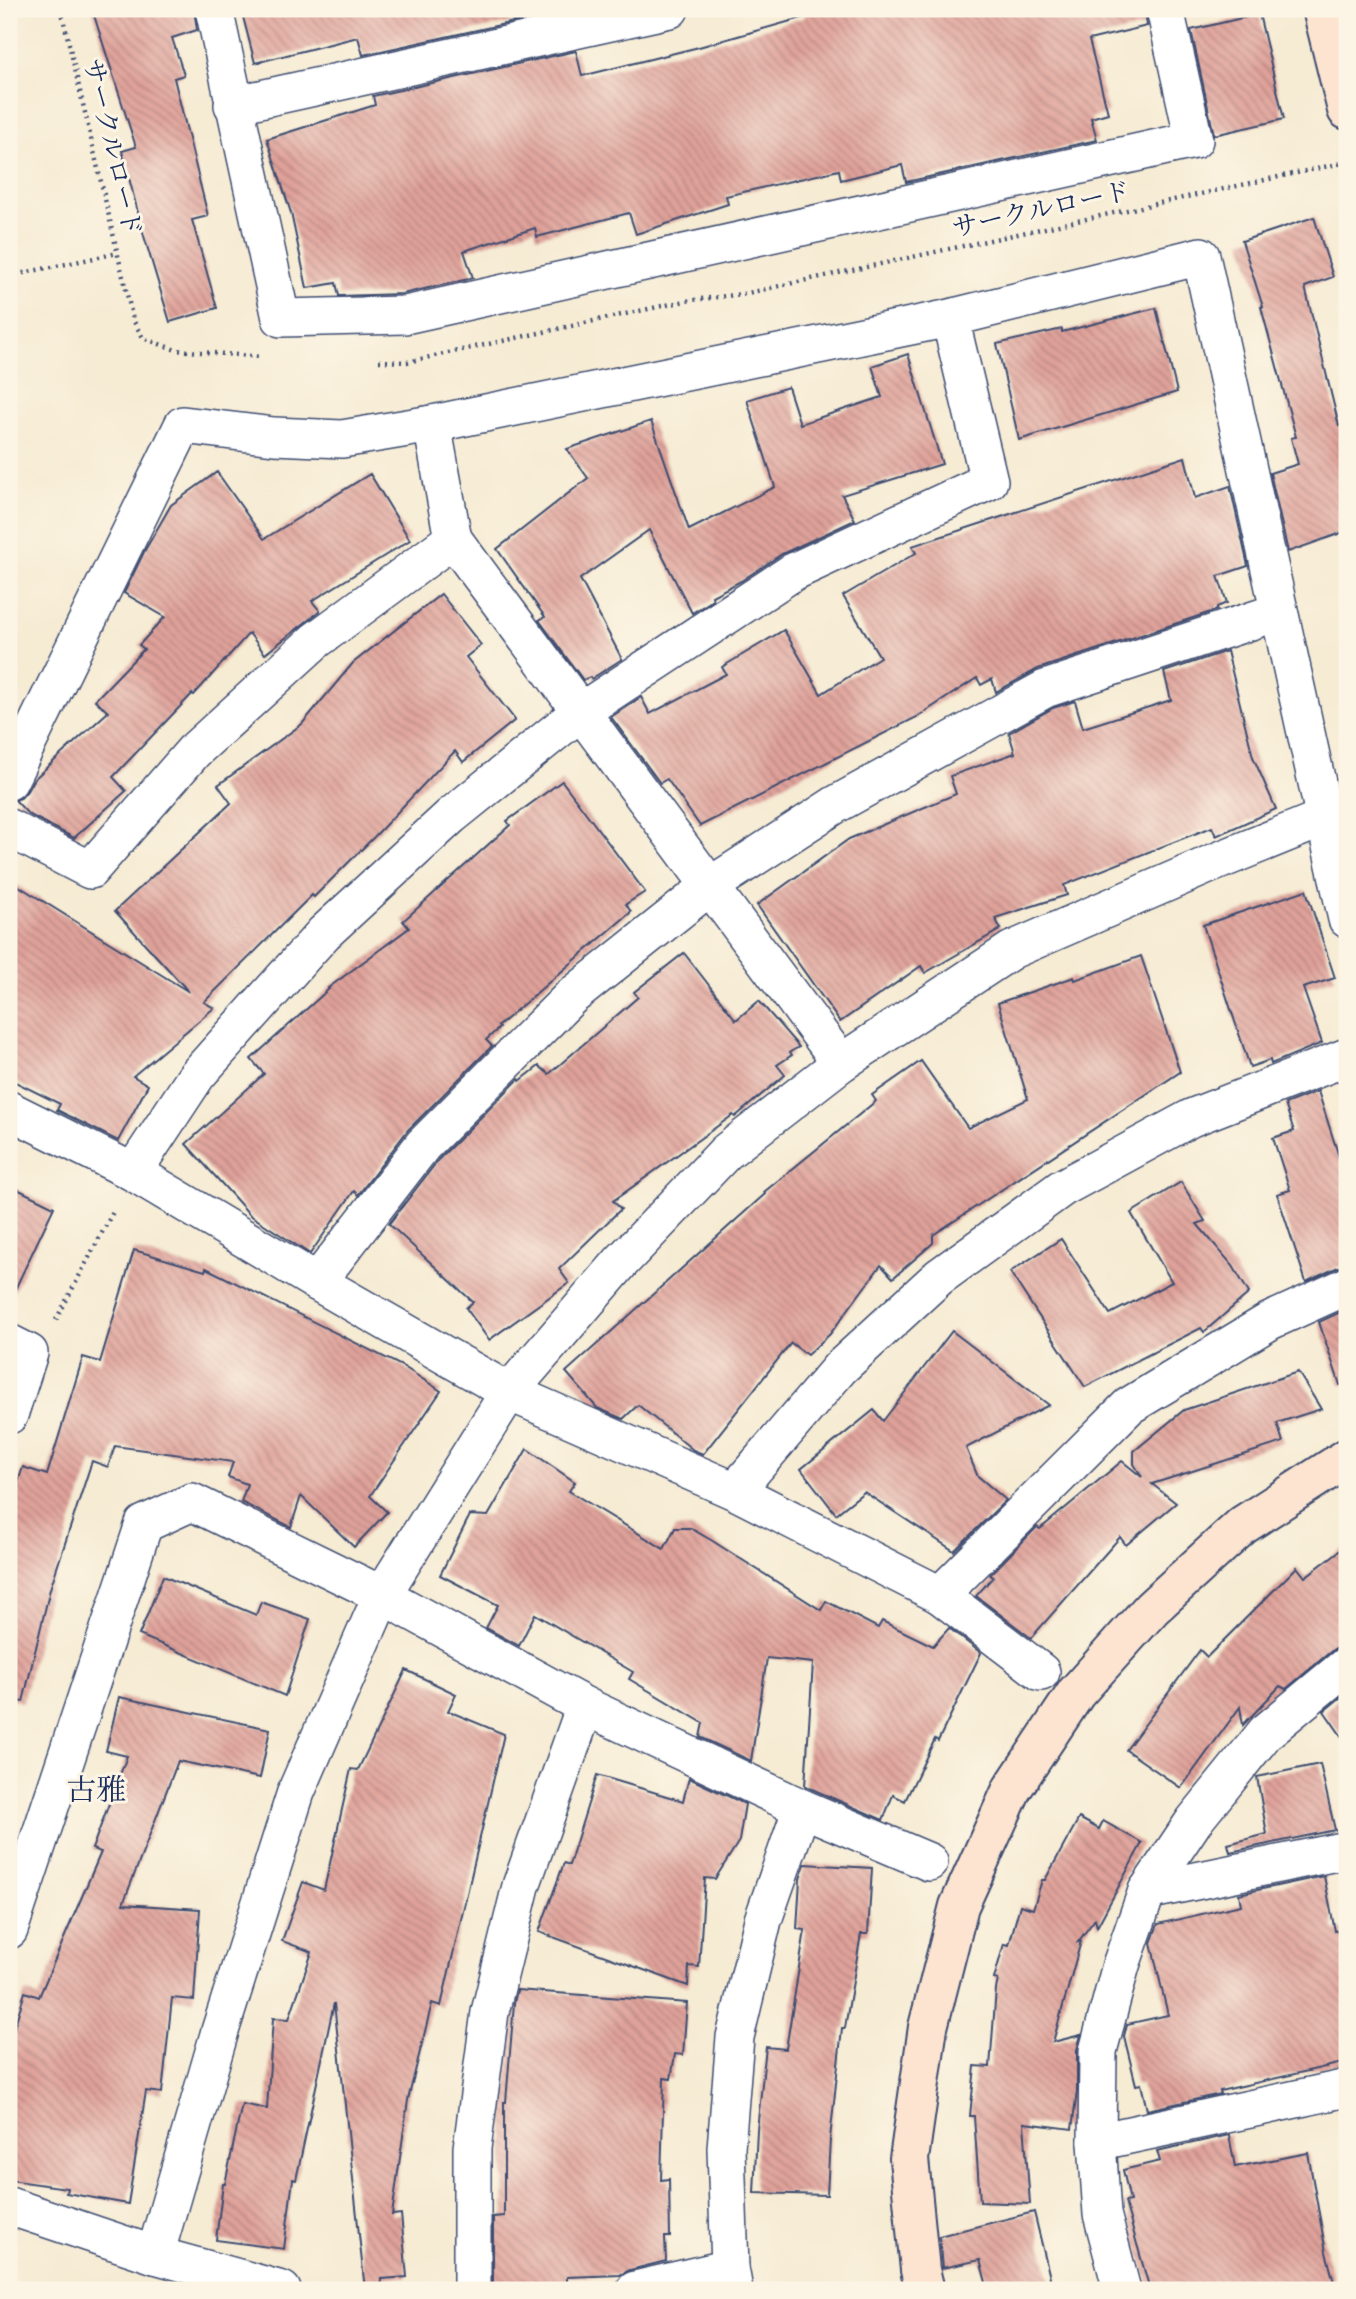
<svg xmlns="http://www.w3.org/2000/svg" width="1356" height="2299" font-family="'IM FELL DW Pica','Noto Serif JP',serif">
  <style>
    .building { fill: url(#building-back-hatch) }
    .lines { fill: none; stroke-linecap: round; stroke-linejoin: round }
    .street-casing { stroke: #3c4b70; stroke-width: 40 }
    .secondary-casing { stroke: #3c4b70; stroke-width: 42 }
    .path { stroke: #3c4b70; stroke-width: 4.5; stroke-dasharray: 2 5; stroke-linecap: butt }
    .street { stroke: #fff; stroke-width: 37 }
    .secondary { stroke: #fde4d0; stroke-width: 38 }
    .labels { text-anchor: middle; stroke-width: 6; stroke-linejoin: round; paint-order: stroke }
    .street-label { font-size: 26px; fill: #1b2f5e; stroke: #fcf5e5 }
    .quarter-label { font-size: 30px; fill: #1b2f5e; stroke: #fcf5e5 }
  </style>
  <defs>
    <pattern id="building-back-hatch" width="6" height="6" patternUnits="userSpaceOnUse" patternTransform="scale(1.75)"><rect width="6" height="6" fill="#e0a29a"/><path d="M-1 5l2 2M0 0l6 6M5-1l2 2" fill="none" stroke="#b58481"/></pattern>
  </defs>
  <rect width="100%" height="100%" fill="#fcf5e5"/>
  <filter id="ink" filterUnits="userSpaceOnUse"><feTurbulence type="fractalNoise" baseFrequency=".0143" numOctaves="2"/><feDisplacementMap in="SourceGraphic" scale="14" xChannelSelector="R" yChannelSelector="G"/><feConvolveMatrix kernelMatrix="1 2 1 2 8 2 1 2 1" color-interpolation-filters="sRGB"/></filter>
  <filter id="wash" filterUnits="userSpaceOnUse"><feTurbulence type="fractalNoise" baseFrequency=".00686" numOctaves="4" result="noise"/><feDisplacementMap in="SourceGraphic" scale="28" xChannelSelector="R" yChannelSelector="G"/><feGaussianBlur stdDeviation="1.57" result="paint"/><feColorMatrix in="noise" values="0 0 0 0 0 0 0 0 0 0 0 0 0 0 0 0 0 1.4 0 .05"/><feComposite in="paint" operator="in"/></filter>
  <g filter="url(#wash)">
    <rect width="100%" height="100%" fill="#f6ebd3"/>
    <g id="blocks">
      <!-- building -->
      <g class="building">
        <polygon points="92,9 194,9 197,30 172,38 184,75 174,78 208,216 192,220 217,308 170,322 144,236 122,151 136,147"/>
        <polygon points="241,9 567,9 568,10 363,55 358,37 255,63"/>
        <polygon points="803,9 1145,9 1147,26 1089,40 1108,113 1091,118 1097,140 906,182 902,165 841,180 839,170 726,196 728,204 636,234 629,213 537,237 535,228 464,251 473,278 402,294 339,296 336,283 307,288 291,213 267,139 375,105 373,96 576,51 582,76 699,47 805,17"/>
        <polygon points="1259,14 1284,119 1214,135 1191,30"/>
        <polygon points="1314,217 1333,277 1305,287 1339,426 1347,424 1347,531 1288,552 1270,473 1298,464 1291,438 1296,437 1261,307 1263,307 1242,241"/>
        <polygon points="1156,308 1177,392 1019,440 997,344 1062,329 1062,332"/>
        <polygon points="908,354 942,464 842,495 855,520 782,554 741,581 712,596 713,600 692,613 649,530 580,579 622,659 591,679 590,677 583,680 539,620 545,617 497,549 588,478 567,449 651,421 689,530 775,487 747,400 788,387 800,424 882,397 872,366"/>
        <polygon points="1185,457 1195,498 1230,486 1248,566 1218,576 1227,603 1217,607 1217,610 1038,669 996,692 992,679 981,685 977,678 917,717 700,826 667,779 660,783 611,717 641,697 650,714 726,674 722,667 784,630 821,694 880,657 843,596 916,553 912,546"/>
        <polygon points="217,472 264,539 370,474 410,540 312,601 320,611 265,654 249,633 194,695 192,694 113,777 126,791 74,838 28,814 15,800 21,798 27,791 33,780 108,712 95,700 144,649 139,645 165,617 124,593 145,550 171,505"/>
        <polygon points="441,594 481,645 466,657 515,720 463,762 455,751 375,836 314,897 312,895 204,1002 214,1008 133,1076 148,1085 118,1141 57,1110 60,1104 9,1079 9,880 189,992 115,911 231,803 218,785 302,724 353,663"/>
        <polygon points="1227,651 1253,757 1276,809 1216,836 1212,827 1064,885 1067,895 995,918 1001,929 925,973 921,966 840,1022 757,905 849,839 956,794 950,776 1015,753 1009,733 1053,708 1075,701 1083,728 1171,700 1164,672"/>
        <polygon points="562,781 645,892 626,904 631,912 498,1026 499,1028 486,1040 492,1046 408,1130 358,1195 354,1191 310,1254 250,1215 186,1144 264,1074 251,1059 329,989 328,988 409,928 403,921 510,825 507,821"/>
        <polygon points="1306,890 1335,978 1303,988 1322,1043 1271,1064 1270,1060 1250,1067 1203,925"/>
        <polygon points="684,953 736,1020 759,1001 799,1047 790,1052 792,1055 777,1065 785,1075 735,1117 733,1115 613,1201 621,1209 559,1269 569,1283 489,1340 466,1308 473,1302 389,1224 439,1159 519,1079 520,1081 539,1066 549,1074 638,997 634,992"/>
        <polygon points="1141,956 1180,1072 933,1235 933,1243 893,1278 881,1265 830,1334 807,1355 791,1343 703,1454 693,1450 638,1405 623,1419 597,1408 566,1372 765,1194 764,1192 876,1101 872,1095 921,1061 968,1128 1028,1099 998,1003 1074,977 1075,980"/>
        <polygon points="1318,1091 1347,1182 1347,1265 1338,1267 1306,1282 1277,1194 1290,1190 1273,1138 1294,1131 1285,1104"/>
        <polygon points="1181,1182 1205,1221 1197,1224 1233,1266 1249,1293 1204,1332 1201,1328 1085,1387 1010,1272 1061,1239 1110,1314 1172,1282 1131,1213"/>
        <polygon points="9,1185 54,1207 9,1302"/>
        <polygon points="134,1250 205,1271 206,1268 404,1367 441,1391 370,1496 387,1512 354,1547 301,1496 291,1527 241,1502 247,1484 228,1477 233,1462 115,1446 108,1467 92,1461 50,1589 23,1702 9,1700 9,1509 23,1467 47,1475 83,1357 100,1362"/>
        <polygon points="1347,1309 1347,1384 1340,1385 1319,1322"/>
        <polygon points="952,1331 1049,1405 966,1448 978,1477 979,1477 1006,1500 954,1551 864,1492 836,1514 801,1469 874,1410 883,1421"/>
        <polygon points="1298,1372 1321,1409 1277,1423 1283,1442 1152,1484 1176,1503 1126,1545 1120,1537 1031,1638 976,1596 993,1577 990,1575 1037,1527 1040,1529 1122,1461 1142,1477 1134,1464 1134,1451 1184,1410"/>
        <polygon points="527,1449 575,1482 569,1491 664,1549 675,1528 690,1528 711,1540 821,1610 826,1601 878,1628 882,1621 933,1646 949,1628 981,1653 938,1741 935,1739 905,1801 893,1795 883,1820 805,1786 813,1663 767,1658 751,1761 700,1737 703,1723 629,1679 633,1672 535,1614 519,1646 486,1628 498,1605 440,1575 470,1515 488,1516"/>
        <polygon points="1347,1545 1347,1645 1334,1649 1286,1689 1280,1686 1243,1725 1240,1707 1181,1788 1126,1750 1200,1650 1207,1657 1297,1567 1305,1577"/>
        <polygon points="163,1576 256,1615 261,1602 310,1619 285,1696 139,1635"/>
        <polygon points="406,1670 456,1694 448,1711 504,1734 441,2006 432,2003 408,2100 392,2215 401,2214 407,2277 382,2279 381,2290 365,2290 334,2003 296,2180 293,2179 284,2249 216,2240 223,2184 225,2184 242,2104 267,2109 273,2018 289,2019 312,1952 282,1941 303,1882 324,1890 351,1769 358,1770"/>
        <polygon points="1347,1692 1347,1744 1324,1711"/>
        <polygon points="119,1697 270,1729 260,1778 178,1761 123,1904 200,1909 194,2000 172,1998 162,2093 146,2091 128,2204 66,2193 67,2188 9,2180 9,2044 25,1992 39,1997 101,1852 92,1849 127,1756 106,1751"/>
        <polygon points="1320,1764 1335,1830 1230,1852 1228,1844 1267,1834 1257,1777"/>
        <polygon points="597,1775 683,1801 689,1778 745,1804 739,1841 715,1879 705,1878 699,1967 689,1966 688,1986 539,1932 564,1863 569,1865"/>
        <polygon points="1079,1818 1099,1829 1103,1821 1142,1843 1097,1927 1095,1919 1078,1942 1081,1941 1053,2042 1081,2035 1077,2050 1077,2091 1072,2129 1024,2123 1030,2204 980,2202 974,2116 970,2116 975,2066 990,2067 996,1989 998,1980 994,1979 1004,1944 1009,1945 1020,1905 1033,1909 1042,1880 1045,1880"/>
        <polygon points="805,1864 872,1868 868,1934 861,1934 845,2028 842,2028 830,2139 827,2195 754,2193 757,2130 766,2047 786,2049 805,1930 797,1929 800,1879"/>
        <polygon points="1324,1876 1335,1931 1347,1929 1347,2062 1220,2091 1221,2094 1147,2110 1141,2084 1136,2085 1124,2036 1127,2024 1168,2015 1151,1943 1158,1924 1241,1905 1239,1894"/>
        <polygon points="517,1990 687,2003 683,2055 675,2054 671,2079 664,2078 661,2180 669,2179 670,2237 665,2237 666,2261 630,2270 620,2275 567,2277 567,2290 493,2290 493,2217 504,2216 504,2102 506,2102 514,2003"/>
        <polygon points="1229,2135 1235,2167 1308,2153 1326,2252 1336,2290 1150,2290 1125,2202 1130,2201 1123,2170 1160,2161 1157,2151"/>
        <polygon points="1034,2212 1053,2290 988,2290 980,2260 942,2268 939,2236"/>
      </g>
    </g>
  </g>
  <g filter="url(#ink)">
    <use href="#blocks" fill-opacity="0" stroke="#3c4b70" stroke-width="2"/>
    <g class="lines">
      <defs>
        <g id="street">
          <polyline points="214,9 281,318 405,315 1194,140 1165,9"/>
          <polyline points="233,105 670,9"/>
          <polyline points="453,539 841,1063"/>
          <polyline points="9,781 183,425 274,436 342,439 432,424 950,318 1201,256 1347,919"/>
          <polyline points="9,828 90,870 194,751 315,641 453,539 432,424"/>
          <polyline points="9,1110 133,1172 317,1282 509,1392 735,1491 940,1595 1129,1406 1270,1321 1347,1286"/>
          <polyline points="133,1172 197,1075 324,933 451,816 580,712 793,572 989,481 950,318"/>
          <polyline points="317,1282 423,1145 571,997 710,886 835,805 1045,689 1278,612"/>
          <polyline points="9,1343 29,1353 9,1415"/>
          <polyline points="735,1491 840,1368 939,1277 1062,1188 1191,1118 1347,1057"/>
          <polyline points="940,1595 1041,1672"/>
          <polyline points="802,1808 929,1862"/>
          <polyline points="1147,1891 1347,1850"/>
          <polyline points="9,1930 144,1524 192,1502 382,1595 585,1706 802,1808 763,1920 735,2037 726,2148 730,2268 734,2290"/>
          <polyline points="1097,2142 1347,2088"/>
          <polyline points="9,2206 155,2255 282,2290"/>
          <polyline points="155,2255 220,2031 296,1792 382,1595 509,1392 621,1262 726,1152 841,1063 1012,950 1208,865 1326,817 1347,813"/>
          <polyline points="472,2290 472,2148 490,2012 521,1886 585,1706"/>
          <polyline points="635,2290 730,2268"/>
          <polyline points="1122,2290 1102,2214 1097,2142 1098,2051 1121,1965 1147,1891 1194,1821 1266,1732 1347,1665"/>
        </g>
        <g id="secondary">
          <polyline points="1322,9 1347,110"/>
          <polyline points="925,2290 920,2270 909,2159 928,2027 959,1906 1012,1789 1076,1693 1152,1608 1243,1525 1347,1458"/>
        </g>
      </defs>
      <!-- street casing -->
      <use href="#street" class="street-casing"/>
      <!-- secondary casing -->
      <use href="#secondary" class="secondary-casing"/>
      <!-- path -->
      <g class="path">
        <polyline points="61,9 133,320 143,338 176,350 262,357"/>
        <polyline points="9,276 118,253"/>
        <polyline points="379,361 407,362 685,301 743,294 1347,162"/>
        <polyline points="56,1320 114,1210"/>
      </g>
      <!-- street -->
      <use href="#street" class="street"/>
      <!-- secondary -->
      <use href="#secondary" class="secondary"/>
    </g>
  </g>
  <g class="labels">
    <!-- street labels -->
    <g class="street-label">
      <text transform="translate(113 147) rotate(77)" y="9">サークルロード</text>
      <text transform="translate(1041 209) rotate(-12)" y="9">サークルロード</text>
    </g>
    <!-- quarter labels -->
    <g class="quarter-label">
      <text x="96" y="1800">古雅</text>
    </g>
  </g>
  <!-- margin -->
  <rect width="1356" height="2299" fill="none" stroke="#fcf5e5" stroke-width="35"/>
</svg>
